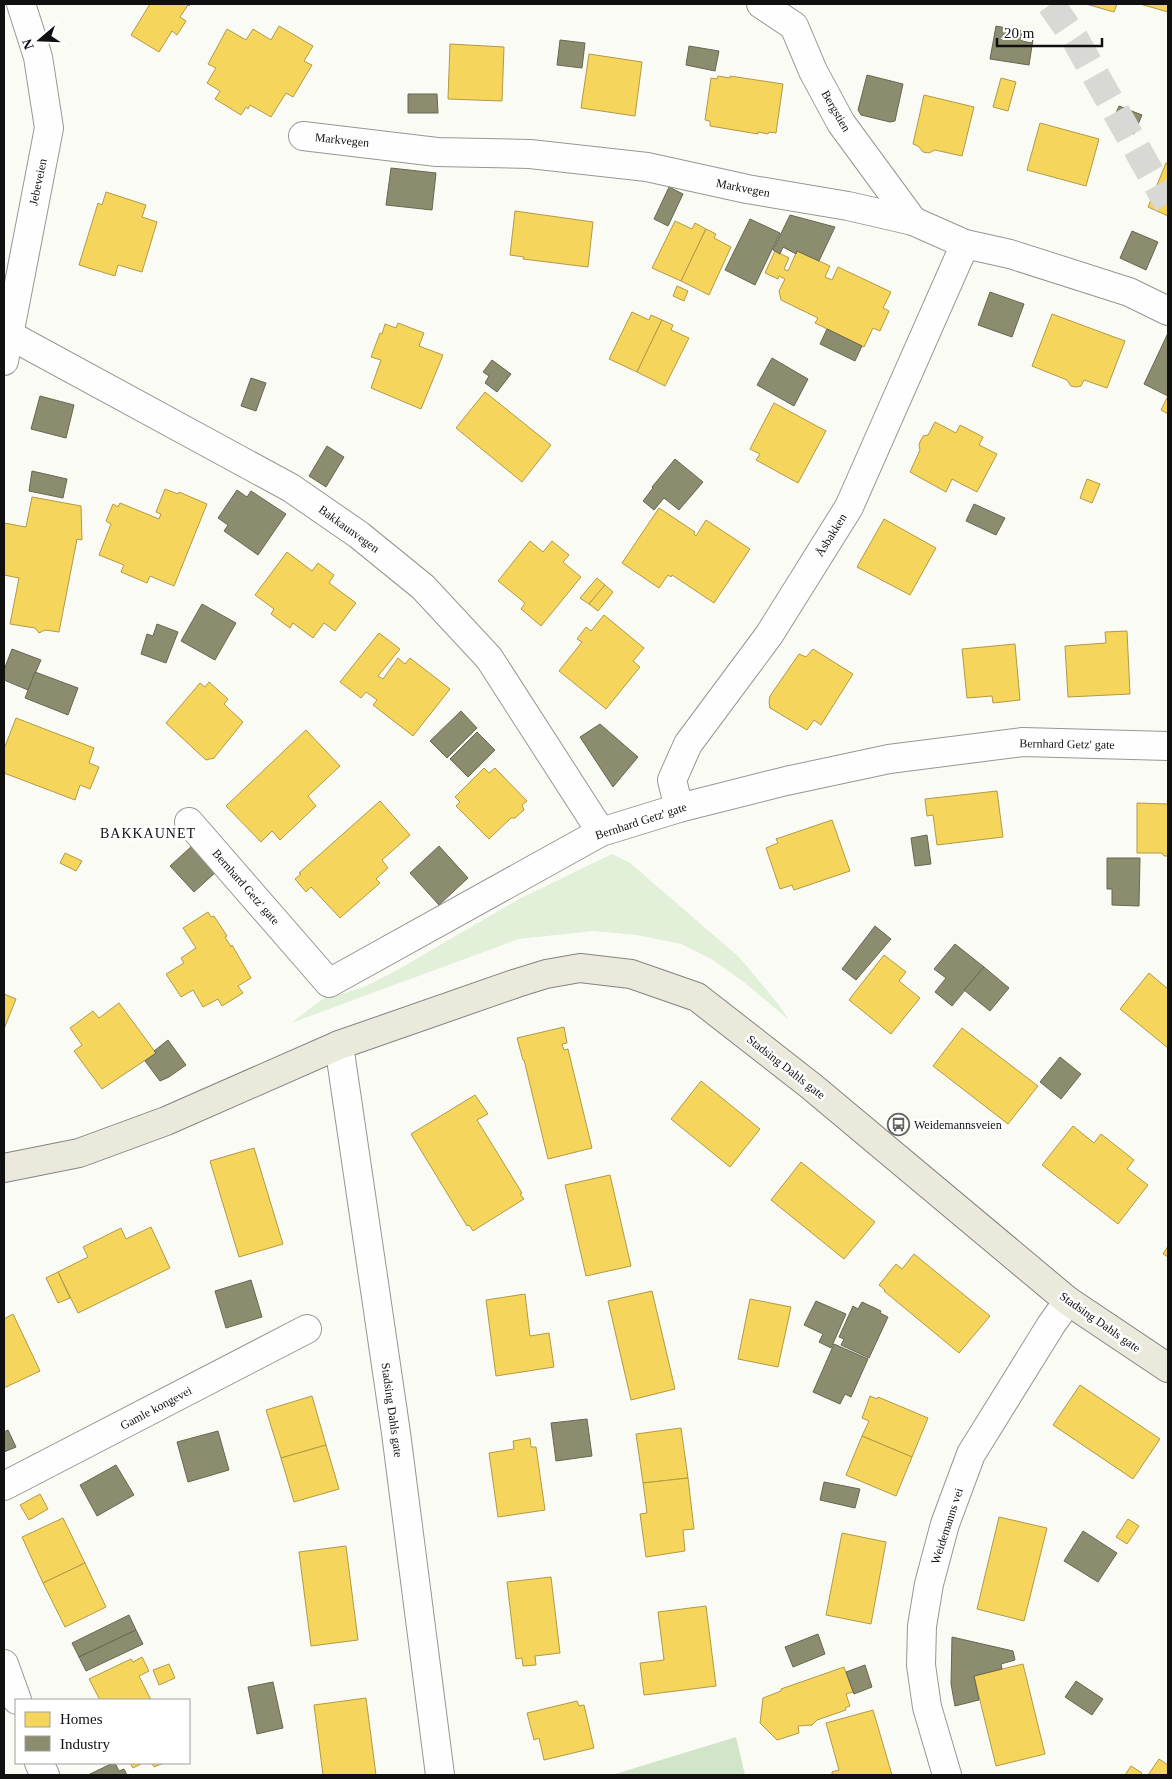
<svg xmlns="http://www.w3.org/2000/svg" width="1172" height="1779" font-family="Georgia,serif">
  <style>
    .green { fill: #e2efd9 }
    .forest { fill: #d2e5c8 }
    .homes { fill: #f6d55c; stroke: #b19a45 }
    .industry { fill: #8c8c6e; stroke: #676752; fill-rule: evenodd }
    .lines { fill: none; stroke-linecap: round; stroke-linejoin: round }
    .highway-tunnel { stroke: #d8d8d4; stroke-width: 28; stroke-dasharray: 28 14; stroke-linecap: butt }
    .minor-casing { stroke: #969694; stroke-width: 30 }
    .major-casing { stroke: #838381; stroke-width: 30 }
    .minor { stroke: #fefefe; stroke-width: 28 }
    .major { stroke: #eae9dc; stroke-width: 28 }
    .labels { text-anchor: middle; stroke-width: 5; stroke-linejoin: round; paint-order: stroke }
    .street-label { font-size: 12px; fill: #101010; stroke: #fff }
    .poi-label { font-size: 12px; fill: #101010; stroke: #fff; text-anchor: start }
    .neighbourhood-label { font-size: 14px; letter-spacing: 1px; fill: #101010; stroke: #fff }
  </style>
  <rect width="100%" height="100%" fill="#fbfbf6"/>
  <!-- green -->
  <polygon class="green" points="612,854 630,863 739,957 779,1005 789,1020 745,983 713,960 681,944 637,935 593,931 519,939 291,1023 332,992 341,994 364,987 399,969 519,899"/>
  <!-- forest -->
  <polygon class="forest" points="736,1737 745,1775 612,1775"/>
  <!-- homes -->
  <g class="homes">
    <polygon points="150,4 191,4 189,6 188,5 180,17 186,21 177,35 172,31 159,52 131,35"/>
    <polygon points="1086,4 1117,4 1114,12"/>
    <polygon points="1140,4 1168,4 1168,12"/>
    <polygon points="279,26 313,46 304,61 312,65 293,97 286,93 271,117 250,105 248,109 246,107 241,115 215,99 220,91 207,83 216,68 208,64 227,29 246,40 253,29 271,40"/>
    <polygon points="450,44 504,47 502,101 448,99"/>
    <polygon points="589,54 642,62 635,116 581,108"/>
    <polygon points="718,76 730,78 730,76 783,84 776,133 769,132 768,134 758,132 758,134 710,126 710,121 705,120 711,78 717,79"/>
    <polygon points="1001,78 1016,82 1008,111 993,107"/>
    <polygon points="924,95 974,107 962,156 935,150 929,153 923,152 918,146 913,144"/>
    <polygon points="1040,123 1099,139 1086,186 1027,170"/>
    <polygon points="1166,163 1168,164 1168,216 1148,207"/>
    <polygon points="106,192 146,205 142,217 157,222 142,272 118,265 115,276 79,265 98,203 102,205"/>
    <polygon points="515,211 593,222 588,267 523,259 524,257 510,255"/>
    <polygon points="675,221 692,229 695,223 706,229 681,281 652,268"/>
    <polygon points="706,229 716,234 714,238 731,247 709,295 681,281"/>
    <polygon points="775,251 789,258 784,269 788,271 797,251 830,266 825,277 832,280 838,267 891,292 883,308 889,311 880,331 873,328 864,347 815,323 818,318 781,300 779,291 785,279 779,276 778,279 765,273"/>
    <polygon points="677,286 688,291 684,301 673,296"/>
    <polygon points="632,312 649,320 651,315 662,320 637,372 609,359"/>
    <polygon points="1052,314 1125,341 1107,388 1084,380 1081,386 1076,387 1071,386 1067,380 1032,366"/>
    <polygon points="662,320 673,325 671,330 689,338 665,386 637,372"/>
    <polygon points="398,323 424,333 419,346 443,355 421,409 371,388 381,360 371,357 380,333 382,334 385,324 396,328"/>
    <polygon points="485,392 551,445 522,482 456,428"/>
    <polygon points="1168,396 1168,414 1161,410"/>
    <polygon points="774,403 826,431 798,483 756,460 760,454 750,449"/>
    <polygon points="935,422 956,433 960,425 983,437 979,445 997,454 977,492 952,479 946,492 910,472 920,450 919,444 923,436 928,435"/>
    <polygon points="1087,479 1100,484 1092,503 1080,498"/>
    <polygon points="165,489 178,494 179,492 207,504 174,586 150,576 147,583 121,572 124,565 99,555 111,524 106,521 113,504 118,507 120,503 159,519 161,514 156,512"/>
    <polygon points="32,497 81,506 82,540 77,539 59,632 45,630 39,633 35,628 10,624 19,578 4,575 4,523 26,527"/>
    <polygon points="659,508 695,532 694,534 696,536 706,520 750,549 714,603 672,575 671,577 668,575 659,588 622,563"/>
    <polygon points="884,519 936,548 910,595 857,567"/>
    <polygon points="530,541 543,552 552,541 569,555 563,562 581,577 541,626 521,609 525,603 498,581"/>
    <polygon points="287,552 312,571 318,563 334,575 329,583 356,603 335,631 324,623 313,638 293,623 290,628 271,614 274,609 255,595"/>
    <polygon points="597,578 605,585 589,604 580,598"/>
    <polygon points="605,585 613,592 598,611 589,604"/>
    <polygon points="604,615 644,648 633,661 640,667 606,709 559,671 582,642 577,639 586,627 591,631"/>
    <polygon points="1127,631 1130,694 1068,697 1065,646 1106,643 1105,632"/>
    <polygon points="379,633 400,649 378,676 383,679 398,658 405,664 410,658 450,689 413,736 373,705 377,700 369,694 366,692 361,698 340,682"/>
    <polygon points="1015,644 1020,700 993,703 992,696 967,698 962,649"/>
    <polygon points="813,649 853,674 821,725 814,720 807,730 770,708 769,702 770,696 799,654 806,657"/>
    <polygon points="209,682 228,699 224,704 243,722 214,758 206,760 166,723 200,683 205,687"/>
    <polygon points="16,718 94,748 89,763 99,767 90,789 80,785 75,800 4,773 4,749"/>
    <polygon points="306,730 340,766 308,796 316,806 280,840 272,831 261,842 226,806"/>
    <polygon points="484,768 489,773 495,768 527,801 522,805 524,810 515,818 511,818 489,839 456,806 460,802 455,797"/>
    <polygon points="997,791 1003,837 937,845 933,815 927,816 925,799"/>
    <polygon points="380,801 410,835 382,860 388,868 376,879 380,883 340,918 311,887 306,892 295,879 301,874 299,873"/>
    <polygon points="1137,803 1168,804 1168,856 1164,856 1162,853 1137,853"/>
    <polygon points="832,820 850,871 794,890 792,885 780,889 766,848 778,843 776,839"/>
    <polygon points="65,853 82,861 76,871 60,863"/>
    <polygon points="208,912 211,917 214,916 227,936 225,937 231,947 232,945 251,978 238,986 243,993 222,1006 218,999 203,1007 193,990 181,997 166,974 184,963 181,958 196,948 183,928"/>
    <polygon points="884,955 906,972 899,981 920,998 891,1034 849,1000"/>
    <polygon points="1149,973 1168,989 1168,1048 1120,1009"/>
    <polygon points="4,994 16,999 4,1029"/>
    <polygon points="119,1003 156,1053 102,1089 74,1051 82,1045 70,1028 93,1011 99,1018"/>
    <polygon points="564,1027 567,1043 562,1044 564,1050 568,1049 592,1148 548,1159 524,1060 523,1060 517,1038"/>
    <polygon points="962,1028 1038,1086 1008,1124 933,1066"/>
    <polygon points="701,1081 760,1129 730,1167 671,1119"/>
    <polygon points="475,1095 488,1114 477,1120 522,1193 520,1194 524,1199 473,1231 469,1225 467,1226 411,1134"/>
    <polygon points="1073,1126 1094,1143 1101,1134 1134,1160 1127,1169 1148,1185 1118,1224 1042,1165"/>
    <polygon points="254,1148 283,1244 239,1257 210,1161"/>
    <polygon points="801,1162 875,1222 844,1259 771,1200"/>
    <polygon points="610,1175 631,1266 586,1276 565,1185"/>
    <polygon points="151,1227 170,1268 78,1313 58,1272 88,1257 83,1247 121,1228 126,1239"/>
    <polygon points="1168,1246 1168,1257 1163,1254"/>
    <polygon points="914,1254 990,1316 959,1353 884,1291 885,1290 879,1285 896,1264 902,1269"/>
    <polygon points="58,1272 70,1298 58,1303 46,1278"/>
    <polygon points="652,1291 675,1389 631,1400 608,1301"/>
    <polygon points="525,1294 530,1336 549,1333 554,1367 496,1376 486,1300"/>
    <polygon points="750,1299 791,1307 778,1367 738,1359"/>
    <polygon points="13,1314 40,1371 4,1388 4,1319"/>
    <polygon points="1080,1385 1160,1439 1133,1479 1053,1425"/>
    <polygon points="312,1396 326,1445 281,1458 266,1410"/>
    <polygon points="870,1396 877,1399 878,1397 928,1418 912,1457 862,1436 869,1421 862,1418"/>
    <polygon points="681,1428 688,1478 643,1483 636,1434"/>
    <polygon points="862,1436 912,1457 896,1496 846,1475"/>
    <polygon points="530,1438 531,1447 536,1447 545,1510 498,1517 489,1453 514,1449 513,1441"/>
    <polygon points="326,1445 339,1489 294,1502 281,1458"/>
    <polygon points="688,1478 694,1529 683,1530 685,1551 646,1557 640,1514 647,1513 643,1483"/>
    <polygon points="40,1494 48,1509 29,1520 20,1505"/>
    <polygon points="999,1517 1047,1528 1024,1621 977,1609"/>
    <polygon points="63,1518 85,1563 43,1583 22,1537"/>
    <polygon points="1128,1519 1139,1526 1127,1544 1116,1537"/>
    <polygon points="842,1533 886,1542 871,1624 826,1615"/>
    <polygon points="346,1546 358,1640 311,1646 299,1552"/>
    <polygon points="85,1563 106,1607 65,1627 43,1583"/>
    <polygon points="551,1577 560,1653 535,1656 536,1665 523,1666 522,1658 516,1659 507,1582"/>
    <polygon points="706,1606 716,1686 644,1695 640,1663 664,1660 658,1612"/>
    <polygon points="142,1657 149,1671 139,1676 151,1700 100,1700 89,1679 131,1659 133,1662"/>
    <polygon points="169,1664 175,1678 159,1685 153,1670"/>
    <polygon points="1023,1664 1045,1754 996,1766 974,1676"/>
    <polygon points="844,1667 853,1692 846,1694 850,1706 845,1708 846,1710 817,1720 812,1725 798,1726 799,1733 777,1740 760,1723 763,1698 781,1691 781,1689"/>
    <polygon points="366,1698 376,1775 323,1775 314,1705"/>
    <polygon points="577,1701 579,1706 584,1705 594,1748 544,1760 539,1738 534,1740 527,1713"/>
    <polygon points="873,1710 892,1775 832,1775 832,1772 839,1770 826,1723"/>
    <polygon points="1159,1759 1168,1765 1168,1775 1148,1775"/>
    <polygon points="130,1763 143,1763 133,1768"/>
    <polygon points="152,1763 164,1763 154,1767"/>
    <polygon points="1131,1766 1142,1773 1140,1775 1125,1775"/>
  </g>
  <!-- industry -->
  <g class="industry">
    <path d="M 996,26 L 1034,33 L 1029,65 L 990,59 ZM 1024,32 L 1034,33 L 1032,43 L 1022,41 Z"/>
    <polygon points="560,40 585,43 582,68 557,65"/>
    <polygon points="689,46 719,51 715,71 686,65"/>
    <polygon points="867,75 903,84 895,121 890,122 861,115 858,110"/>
    <polygon points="408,94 437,94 438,113 408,113"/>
    <polygon points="1119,106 1142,115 1134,134 1111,125"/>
    <polygon points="391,168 436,173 432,210 386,205"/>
    <polygon points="669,187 683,194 668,226 654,219"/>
    <polygon points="790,215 835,227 819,261 797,251 796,254 783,247 780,254 773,250"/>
    <polygon points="750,219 780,233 755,285 725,270"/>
    <polygon points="1132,231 1158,242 1146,270 1120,258"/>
    <polygon points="990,292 1024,304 1012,337 978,325"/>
    <polygon points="827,329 862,346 855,361 820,344"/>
    <polygon points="1168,333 1168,396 1144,384"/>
    <polygon points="772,358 808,379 794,406 757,385"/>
    <polygon points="492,360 511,374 497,392 485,383 489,376 483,372"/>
    <polygon points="251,378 266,383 256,411 241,406"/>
    <polygon points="40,396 74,405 66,438 31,429"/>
    <polygon points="327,446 344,457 326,487 309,476"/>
    <polygon points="675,459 703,482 679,510 664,498 654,510 643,501 653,488 652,487"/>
    <polygon points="32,471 67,479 63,498 29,491"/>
    <polygon points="237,490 247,497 251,491 286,514 258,555 224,531 228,525 218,518"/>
    <polygon points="974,504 1005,518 996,535 966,521"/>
    <polygon points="202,604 236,623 215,660 181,641"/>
    <polygon points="157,624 178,632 166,663 141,654 147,634 153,636"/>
    <polygon points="12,649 41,660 28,690 4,680 4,670"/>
    <polygon points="35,672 78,688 68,715 25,698"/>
    <polygon points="461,711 477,728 447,758 430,741"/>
    <polygon points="600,724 638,757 613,787 580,737"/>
    <polygon points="477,732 495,750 468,777 450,759"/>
    <polygon points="927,835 931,864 915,866 911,838"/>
    <polygon points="193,845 217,871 194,892 170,866"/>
    <polygon points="439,846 468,878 439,905 410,873"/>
    <polygon points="1107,858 1140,858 1139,906 1112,905 1112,889 1107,889"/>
    <polygon points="875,926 891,939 856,980 842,969"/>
    <polygon points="955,944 984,967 952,1006 935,992 946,978 934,969"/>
    <polygon points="984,967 1009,988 990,1011 964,990"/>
    <polygon points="168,1040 186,1065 169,1077 160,1081 145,1061 156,1053 154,1051"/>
    <polygon points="1060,1057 1081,1074 1061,1099 1040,1082"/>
    <polygon points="251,1280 262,1317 226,1328 215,1291"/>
    <polygon points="816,1301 846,1314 831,1348 819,1342 823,1334 804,1325"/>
    <polygon points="862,1302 881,1311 880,1313 888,1317 869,1358 841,1345 844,1339 839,1337 853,1306 858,1309"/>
    <polygon points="834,1344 868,1359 851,1397 845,1394 840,1404 813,1392"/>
    <polygon points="587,1419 592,1456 556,1461 551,1423"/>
    <polygon points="8,1430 16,1447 4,1452 4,1432"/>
    <polygon points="218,1431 229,1470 188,1482 177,1442"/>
    <polygon points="116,1465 134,1495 97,1516 80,1485"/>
    <polygon points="824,1482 860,1489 855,1508 820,1500"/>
    <polygon points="1083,1531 1117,1553 1098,1582 1064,1561"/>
    <polygon points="129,1615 136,1630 79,1657 72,1643"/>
    <polygon points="136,1630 143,1644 86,1671 79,1657"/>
    <polygon points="818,1634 825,1654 793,1667 785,1647"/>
    <polygon points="952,1637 1013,1651 1015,1660 1001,1664 1002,1669 974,1676 979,1700 955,1706 951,1684"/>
    <polygon points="865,1665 872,1687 854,1694 846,1672"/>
    <polygon points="1076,1681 1103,1699 1092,1715 1065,1697"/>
    <polygon points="273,1682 283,1728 257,1734 248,1687"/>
    <polygon points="113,1763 115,1763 119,1771 124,1769 127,1775 88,1775"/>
  </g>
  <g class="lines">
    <!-- highway-tunnel -->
    <polyline class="highway-tunnel" points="1051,4 1075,39 1168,204"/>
    <defs>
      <g id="minor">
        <polyline points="761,4 794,26 813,71 841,123 913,221"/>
        <polyline points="303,136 437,152 530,154 647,167 747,189 848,206 913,221 965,244 1010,254 1129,292 1168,311"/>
        <polyline points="4,332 291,488 359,535 423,587 489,658 601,832"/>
        <polyline points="4,361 49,128 38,57 21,4"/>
        <polyline points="679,808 672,780 688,744 769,635 849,507 965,244"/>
        <polyline points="189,822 329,983 601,832 679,808 786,781 889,759 1023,742 1168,746"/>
        <polyline points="339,1045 396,1433 440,1775"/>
        <polyline points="4,1486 307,1329"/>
        <polyline points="4,1664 17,1700"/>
        <polyline points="39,1763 45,1775"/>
        <polyline points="947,1775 927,1707 921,1665 922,1626 929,1584 945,1524 971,1454 1051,1325 1068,1301"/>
      </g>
      <polyline id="major" points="4,1168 79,1153 166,1121 339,1045 517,983 546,974 580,968 631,974 697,997 811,1086 1068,1301 1168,1368"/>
    </defs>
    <!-- minor casing -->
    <use href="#minor" class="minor-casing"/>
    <!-- major casing -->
    <use href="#major" class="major-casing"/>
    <!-- minor -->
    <use href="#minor" class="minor"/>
    <!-- major -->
    <use href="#major" class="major"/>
  </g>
  <!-- icons -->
  <defs>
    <symbol id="bus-ring" viewBox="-11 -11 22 22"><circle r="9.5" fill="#fff" stroke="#626260" stroke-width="1.5"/><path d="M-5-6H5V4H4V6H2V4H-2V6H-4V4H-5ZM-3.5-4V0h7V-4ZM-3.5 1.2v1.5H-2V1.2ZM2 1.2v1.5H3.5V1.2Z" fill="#626260"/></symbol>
  </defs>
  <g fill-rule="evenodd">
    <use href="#bus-ring" x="886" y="1112" width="25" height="25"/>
  </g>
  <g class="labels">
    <!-- street labels -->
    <g class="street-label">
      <text transform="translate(836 111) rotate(60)" y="4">Bergstien</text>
      <text transform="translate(342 140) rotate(6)" y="4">Markvegen</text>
      <text transform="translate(38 182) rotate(-78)" y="4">Jebeveien</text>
      <text transform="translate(743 188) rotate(11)" y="4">Markvegen</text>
      <text transform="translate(349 529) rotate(36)" y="4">Bakkaunvegen</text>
      <text transform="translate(831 535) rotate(-58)" y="4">Åsbakken</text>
      <text transform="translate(1067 744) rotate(1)" y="4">Bernhard Getz' gate</text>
      <text transform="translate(641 821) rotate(-18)" y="4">Bernhard Getz' gate</text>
      <text transform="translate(246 887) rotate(49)" y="4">Bernhard Getz' gate</text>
      <text transform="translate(786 1067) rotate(38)" y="4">Stadsing Dahls gate</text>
      <text transform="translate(1100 1322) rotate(35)" y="4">Stadsing Dahls gate</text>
      <text transform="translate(156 1408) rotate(-28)" y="4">Gamle kongevei</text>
      <text transform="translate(392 1410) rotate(82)" y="4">Stadsing Dahls gate</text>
      <text transform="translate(947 1526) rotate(-72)" y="4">Weidemanns vei</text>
    </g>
    <!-- poi labels -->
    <g class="poi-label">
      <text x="914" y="1129">Weidemannsveien</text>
    </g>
    <!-- neighbourhood labels -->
    <g class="neighbourhood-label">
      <text x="148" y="838">BAKKAUNET</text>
    </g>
  </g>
  <!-- border -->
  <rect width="1172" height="1779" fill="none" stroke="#101010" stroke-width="10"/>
  <!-- legend -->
  <rect x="15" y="1699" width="175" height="65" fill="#ffffff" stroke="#9f9f9f"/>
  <rect x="25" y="1712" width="25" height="15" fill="#f6d55c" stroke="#9f9f9f"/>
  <text x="60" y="1724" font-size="15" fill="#101010">Homes</text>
  <rect x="25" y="1736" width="25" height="15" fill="#8c8c6e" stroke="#9f9f9f"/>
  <text x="60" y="1749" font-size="15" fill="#101010">Industry</text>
  <!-- north arrow -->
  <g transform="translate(40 40) rotate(251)" stroke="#ffffff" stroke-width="4" paint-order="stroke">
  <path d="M0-4L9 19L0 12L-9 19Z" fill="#101010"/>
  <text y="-8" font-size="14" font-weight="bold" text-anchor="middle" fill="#101010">N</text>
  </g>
  <!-- scale -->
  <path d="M997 38v8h105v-8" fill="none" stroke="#101010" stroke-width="2.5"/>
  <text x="1004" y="38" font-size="15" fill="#101010" stroke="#ffffff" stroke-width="4" paint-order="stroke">20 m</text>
</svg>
